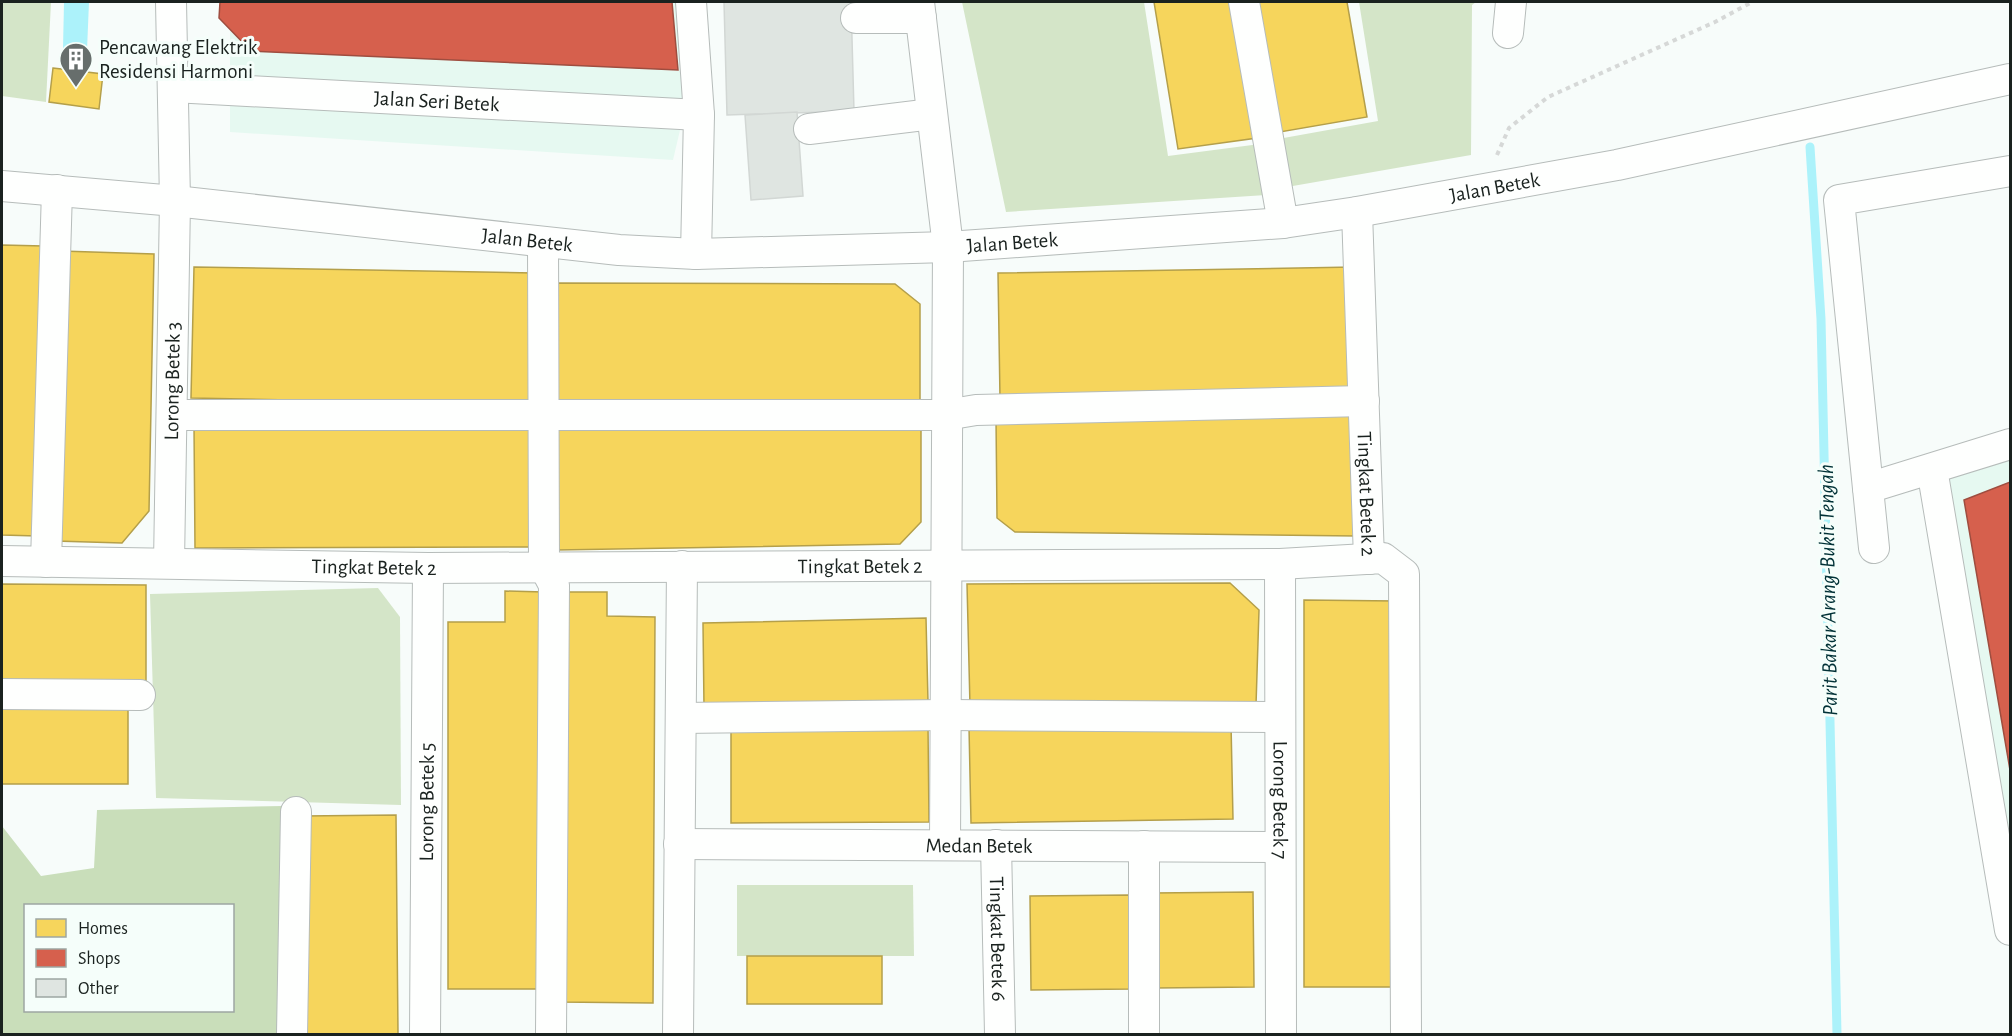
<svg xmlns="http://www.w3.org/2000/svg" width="2012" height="1036" font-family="'Alegreya Sans',sans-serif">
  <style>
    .built { fill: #e6f9f1 }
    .green { fill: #d4e5c8 }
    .forest { fill: #c9deba; fill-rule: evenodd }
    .water { fill: #acf2fa }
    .homes { fill: #f6d55c; stroke: #b49f4a; stroke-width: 1.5 }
    .shops { fill: #d6604d; stroke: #9e4d3f; stroke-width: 1.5 }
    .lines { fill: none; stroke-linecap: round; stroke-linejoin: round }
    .stream { stroke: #acf2fa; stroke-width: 9 }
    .building { fill: #dfe5e1; stroke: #d2d7d4; stroke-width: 1.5 }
    .minor-casing { stroke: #b6bcba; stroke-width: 32 }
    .path { stroke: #d6d8d7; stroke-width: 4; stroke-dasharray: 4.5 4.5; stroke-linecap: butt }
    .minor { stroke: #fefffe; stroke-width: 30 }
    .labels { text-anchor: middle; stroke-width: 6; stroke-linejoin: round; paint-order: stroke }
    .poi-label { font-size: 21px; fill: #1a221f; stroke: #f5fefa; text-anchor: start }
    .street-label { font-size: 21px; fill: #1a221f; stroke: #f5fefa }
    .water-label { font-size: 22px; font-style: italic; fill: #003136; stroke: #f5fefa }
  </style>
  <rect width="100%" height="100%" fill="#f7fcfa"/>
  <!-- built -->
  <g class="built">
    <polygon points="230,2 679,2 688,96 673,160 230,132"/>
    <polygon points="2010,445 2010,931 1932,469"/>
  </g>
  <!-- green -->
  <g class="green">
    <polygon points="2,2 51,2 46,102 2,96"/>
    <polygon points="962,2 1144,2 1168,156 1260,144 1266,195 1006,212"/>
    <polygon points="1359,2 1476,2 1472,5 1471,155 1287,187 1278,139 1378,121"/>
    <polygon points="378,588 400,617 401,805 156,798 150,594"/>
    <polygon points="737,885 913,885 914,956 737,956"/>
  </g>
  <!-- forest -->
  <path class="forest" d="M 283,806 L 280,1034 L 2,1034 L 2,826 L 41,876 L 94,868 L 97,810 ZM 26,906 L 232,906 L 232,1010 L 26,1010 Z"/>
  <!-- water -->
  <polygon class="water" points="64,2 89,2 87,50 63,49"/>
  <!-- homes -->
  <g class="homes">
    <polygon points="1154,2 1234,2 1257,138 1178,149"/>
    <polygon points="1258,2 1347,2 1367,117 1280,132"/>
    <polygon points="53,68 103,74 99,109 49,102"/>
    <polygon points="2,245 43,246 37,536 2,535"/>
    <polygon points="61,251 154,254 149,511 122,543 55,541"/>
    <polygon points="194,267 533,273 531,405 191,398"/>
    <polygon points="1354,267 1356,392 1000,398 998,273"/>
    <polygon points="554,283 895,284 920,304 920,407 556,406"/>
    <polygon points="1350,408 1356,536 1015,532 997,518 996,418"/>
    <polygon points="921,422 921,522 900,544 557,550 554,426"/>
    <polygon points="534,423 536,547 195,548 194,425"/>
    <polygon points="1230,583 1259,610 1256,705 970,706 967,584"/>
    <polygon points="2,584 146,585 146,682 2,681"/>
    <polygon points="505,591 543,592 542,989 448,989 448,622 505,622"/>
    <polygon points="561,592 607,592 607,616 655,617 653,1003 559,1002"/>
    <polygon points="1304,600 1396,601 1397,987 1304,987"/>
    <polygon points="926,618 928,702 704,707 703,623"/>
    <polygon points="2,702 128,703 128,784 2,784"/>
    <polygon points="1231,723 1233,819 971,823 969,727"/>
    <polygon points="928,726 929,822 731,823 731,727"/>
    <polygon points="396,815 398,1034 305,1034 304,816"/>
    <polygon points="1253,892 1254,987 1155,988 1153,893"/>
    <polygon points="1129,895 1131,989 1031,990 1030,896"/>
    <rect x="747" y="956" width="135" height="48"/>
  </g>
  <!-- shops -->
  <g class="shops">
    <polygon points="220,2 672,2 678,70 251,51 219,18"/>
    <polygon points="2010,482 2010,770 1964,500"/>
  </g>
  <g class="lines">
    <!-- stream -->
    <polyline class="stream" points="1810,147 1821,319 1837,1034"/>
  </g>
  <!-- building -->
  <g class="building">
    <polygon points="724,2 851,2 854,111 727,115"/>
    <polygon points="797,112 803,196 751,200 745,115"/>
  </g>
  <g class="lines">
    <defs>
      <g id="minor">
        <polyline points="691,2 699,115 696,254"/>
        <polyline points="919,2 948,247 945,845"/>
        <polyline points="1244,2 1283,223"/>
        <polyline points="856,18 921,18"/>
        <polyline points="1508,33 1511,2"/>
        <path id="s1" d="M 173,87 L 699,115"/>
        <polyline points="809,129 932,114"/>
        <path id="s2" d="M 2,186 L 175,201 L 619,250 L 696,254 L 948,247 L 1283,223 L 1357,212 L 1617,165 L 2010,79"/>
        <path id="s3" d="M 1357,212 L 1369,559"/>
        <polyline points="543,242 544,566 554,585 551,1034"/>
        <polyline points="172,415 946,415 976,410 1364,401"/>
        <polyline points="1932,469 2010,930"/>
        <polyline points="1868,488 2010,444"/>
        <polyline points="1874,548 1839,200 2010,171"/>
        <path id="s4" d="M 2,561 L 428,568 L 1280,564 L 1383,558 L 1404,574 L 1406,1034"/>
        <polyline points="46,562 57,190"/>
        <path id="s5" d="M 169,563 L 175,201 L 171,2"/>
        <path id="s6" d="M 1280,564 L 1281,1034"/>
        <polyline points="2,694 140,695"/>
        <polyline points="681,718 945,715 1280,717"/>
        <path id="s7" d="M 679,844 L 1279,847"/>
        <path id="s8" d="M 996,845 L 1000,1034"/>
        <polyline points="1144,846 1144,1034"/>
        <polyline points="292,1034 296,812"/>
        <path id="s9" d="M 425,1034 L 428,568"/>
        <polyline points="678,1034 682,566"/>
      </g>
    </defs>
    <!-- minor casing -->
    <use href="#minor" class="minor-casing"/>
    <!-- path -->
    <polyline class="path" points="1497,155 1509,128 1548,97 1715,22 1752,2"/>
    <!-- minor -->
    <use href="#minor" class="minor"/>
  </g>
  <!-- icons -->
  <defs>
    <symbol id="building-pin" viewBox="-11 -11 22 30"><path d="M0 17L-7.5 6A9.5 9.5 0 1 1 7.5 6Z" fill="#676e6c" stroke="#f5fefa"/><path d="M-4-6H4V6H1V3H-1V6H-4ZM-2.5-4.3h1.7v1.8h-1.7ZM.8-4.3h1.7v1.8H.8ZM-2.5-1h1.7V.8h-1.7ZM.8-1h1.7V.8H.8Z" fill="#fff"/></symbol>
  </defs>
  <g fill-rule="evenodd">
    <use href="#building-pin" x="57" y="40" width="38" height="52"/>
  </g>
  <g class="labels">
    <!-- poi labels -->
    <g class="poi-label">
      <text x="99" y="54">Pencawang Elektrik<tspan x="99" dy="24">Residensi Harmoni</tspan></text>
    </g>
    <!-- street labels -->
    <g class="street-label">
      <text dy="7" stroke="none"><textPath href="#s1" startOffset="264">Jalan Seri Betek</textPath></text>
      <text dy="7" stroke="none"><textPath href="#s2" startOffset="1500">Jalan Betek</textPath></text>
      <text dy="7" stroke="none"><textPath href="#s2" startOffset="528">Jalan Betek</textPath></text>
      <text dy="7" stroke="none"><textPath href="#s2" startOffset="1014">Jalan Betek</textPath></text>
      <text dy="7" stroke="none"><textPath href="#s5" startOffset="182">Lorong Betek 3</textPath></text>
      <text dy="7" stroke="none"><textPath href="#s3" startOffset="282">Tingkat Betek 2</textPath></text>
      <text dy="7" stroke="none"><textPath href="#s4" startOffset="858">Tingkat Betek 2</textPath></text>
      <text dy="7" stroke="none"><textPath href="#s4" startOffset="372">Tingkat Betek 2</textPath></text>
      <text dy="7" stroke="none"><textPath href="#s6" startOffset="236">Lorong Betek 7</textPath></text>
      <text dy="7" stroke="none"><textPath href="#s9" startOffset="232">Lorong Betek 5</textPath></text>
      <text dy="7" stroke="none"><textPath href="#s7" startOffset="300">Medan Betek</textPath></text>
      <text dy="7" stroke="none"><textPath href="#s8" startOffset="94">Tingkat Betek 6</textPath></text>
    </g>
    <!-- water labels -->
    <g class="water-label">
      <text transform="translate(1827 590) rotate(-91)" y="8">Parit Bakar Arang-Bukit Tengah</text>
    </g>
  </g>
  <!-- border -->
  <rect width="2012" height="1036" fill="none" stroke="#1a221f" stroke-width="6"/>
  <!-- legend -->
  <rect x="24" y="904" width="210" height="108" fill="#f5fefa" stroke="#9da6a2" stroke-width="1.5"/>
  <rect x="36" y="919" width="30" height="18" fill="#f6d55c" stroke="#9da6a2" stroke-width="1.5"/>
  <text x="78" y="934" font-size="18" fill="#1a221f">Homes</text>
  <rect x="36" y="949" width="30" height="18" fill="#d6604d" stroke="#9da6a2" stroke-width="1.5"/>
  <text x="78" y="964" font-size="18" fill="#1a221f">Shops</text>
  <rect x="36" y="979" width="30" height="18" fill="#dfe5e1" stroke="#9da6a2" stroke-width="1.5"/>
  <text x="78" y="994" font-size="18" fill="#1a221f">Other</text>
</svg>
